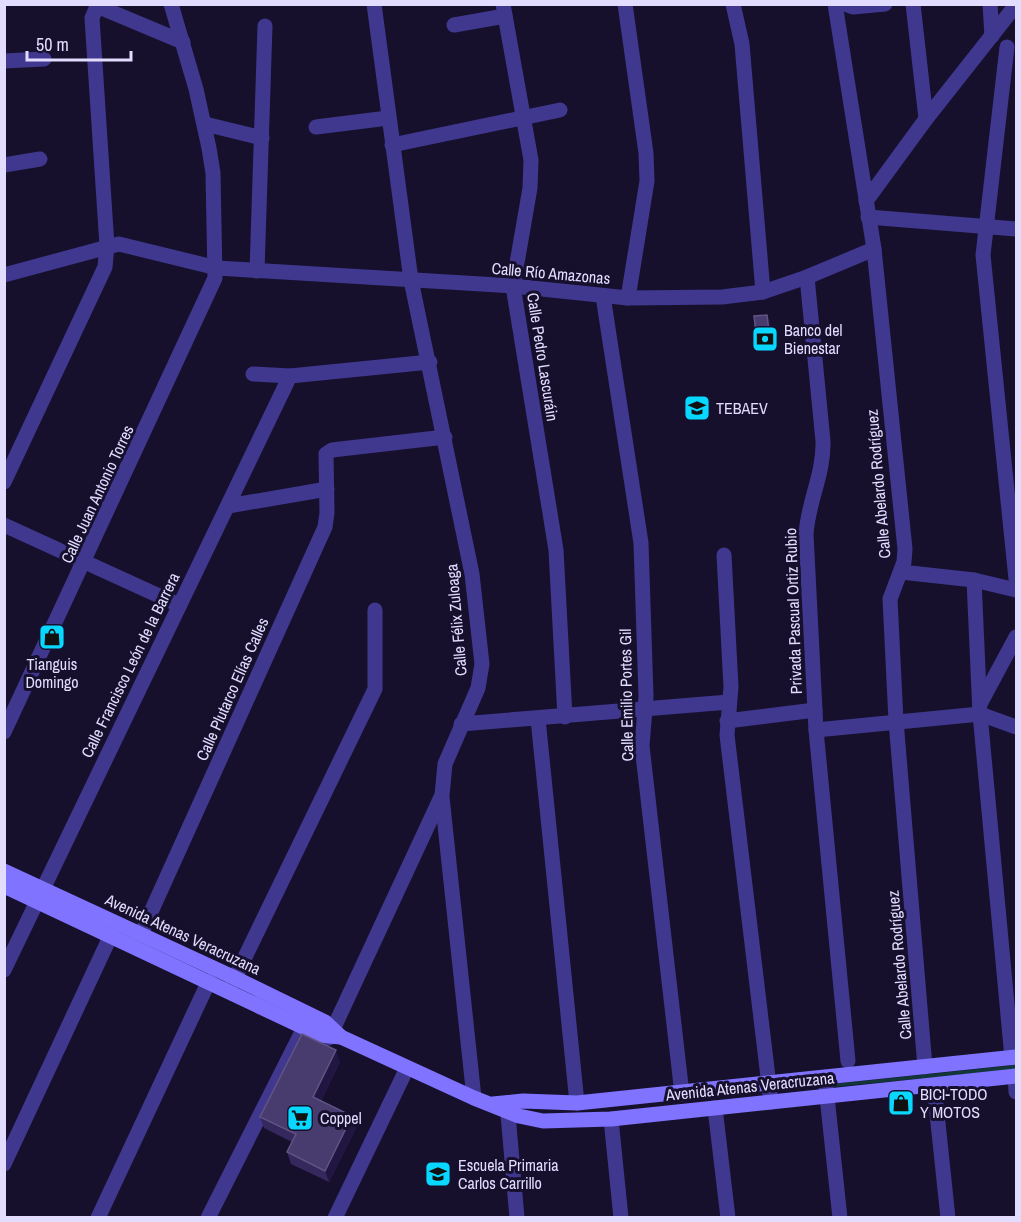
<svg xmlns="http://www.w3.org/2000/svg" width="1021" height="1222" font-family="'Archivo Narrow',sans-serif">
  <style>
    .green { fill: #123738 }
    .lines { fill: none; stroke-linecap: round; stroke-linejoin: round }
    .minor { stroke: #40388f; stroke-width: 15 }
    .secondary { stroke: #7f73ff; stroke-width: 15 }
    .wall { fill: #35285c }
    .shaded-wall { fill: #211642 }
    .building { fill: #483b6e; stroke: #605484; stroke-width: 1.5 }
    .labels { text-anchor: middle; stroke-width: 6; stroke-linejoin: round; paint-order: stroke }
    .street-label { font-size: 16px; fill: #e2dcff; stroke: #16102d }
    .poi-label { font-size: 16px; fill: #e2dcff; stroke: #16102d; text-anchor: start }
  </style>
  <rect width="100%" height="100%" fill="#16102d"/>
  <!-- green -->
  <polygon class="green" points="1016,1065 1016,1069 834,1087 834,1084"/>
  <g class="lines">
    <!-- minor -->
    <g class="minor">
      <polyline points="503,4 531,160 530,188 513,286 556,550 565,717"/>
      <polyline points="625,4 646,153 647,181 628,298"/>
      <polyline points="733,4 742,44 763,292"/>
      <polyline points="835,4 874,249 905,549 904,562 890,599 896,721 925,1067"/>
      <polyline points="844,4 853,7 885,4"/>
      <polyline points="913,4 926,119"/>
      <polyline points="990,4 992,36"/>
      <polyline points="97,6 183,42"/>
      <polyline points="454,25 505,16"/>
      <polyline points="1007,47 983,255 1016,579"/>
      <polyline points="4,61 44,59"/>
      <polyline points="205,124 262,138"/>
      <polyline points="316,127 388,118"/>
      <polyline points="392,145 560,110"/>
      <polyline points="4,165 40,159"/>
      <polyline points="866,201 926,119 1016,5"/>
      <polyline points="868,217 1016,229"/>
      <polyline points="257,271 265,26"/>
      <polyline points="4,275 119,244 217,268 513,286 628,298 722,297 763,292 807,277 874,249"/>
      <path d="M 807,277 L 823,441 C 824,474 808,502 806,534 L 816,730 L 848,1061"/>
      <polyline points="603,296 641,543 646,696 642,746 682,1094"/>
      <polyline points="253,374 290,376 430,362"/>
      <polyline points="4,482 105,267 107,246 92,18 98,4"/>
      <polyline points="228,506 327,489"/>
      <polyline points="4,525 179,605"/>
      <polyline points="724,555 731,687 727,735 771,1102"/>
      <polyline points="901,572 974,580 1016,590"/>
      <polyline points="974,580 980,714 1012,1058"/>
      <polyline points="980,704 1016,637"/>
      <polyline points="538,719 577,1103"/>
      <polyline points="727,721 815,710"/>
      <polyline points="461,724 729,702"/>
      <polyline points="816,730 980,714 1016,727"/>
      <polyline points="4,732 215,278 213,173 209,148 196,89 171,4"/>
      <polyline points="442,797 474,1098"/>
      <polyline points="141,934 325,527 327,513 326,454 332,450 445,437"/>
      <polyline points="4,970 290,376"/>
      <polyline points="230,988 375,689 375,610"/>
      <polyline points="329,1038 442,795 445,764 478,688 482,664 472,574 411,280 374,4"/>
      <polyline points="1015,1076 1016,1092"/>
      <polyline points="825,1078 840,1218"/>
      <polyline points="934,1085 948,1218"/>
      <polyline points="507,1103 517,1218"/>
      <polyline points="715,1108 728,1218"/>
      <polyline points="611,1119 621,1218"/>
      <polyline points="4,1164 111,935"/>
      <polyline points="98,1218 209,981"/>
      <polyline points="208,1218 304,1028"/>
      <polyline points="335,1218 407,1068"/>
    </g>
    <!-- secondary -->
    <g class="secondary">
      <polyline points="4,871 235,978 325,1022 341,1037 474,1098 519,1116 543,1121 611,1119 1016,1076"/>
      <polyline points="4,886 320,1035 341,1037"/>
      <polyline points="493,1104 523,1101 577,1103 1016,1057"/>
    </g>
  </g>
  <!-- wall -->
  <g class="wall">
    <polygon points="770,321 772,346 759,347 757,341"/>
    <polygon points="340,1062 321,1101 352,1116 356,1128 329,1182 291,1164 287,1152 292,1142 264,1128 260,1117"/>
  </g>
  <!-- shaded-wall -->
  <g class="shaded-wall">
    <polygon points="767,315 770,321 772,346 770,340"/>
    <polygon points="336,1050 340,1062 317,1109 313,1097"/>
    <polygon points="352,1116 356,1128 329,1182 325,1171"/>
  </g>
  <!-- building -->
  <g class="building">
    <polygon points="767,315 770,340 757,341 754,316"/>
    <polygon points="302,1034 336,1050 313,1097 352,1116 325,1171 287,1152 296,1134 260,1117"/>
  </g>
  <!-- icons -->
  <defs>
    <symbol id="bank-square" viewBox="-11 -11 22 22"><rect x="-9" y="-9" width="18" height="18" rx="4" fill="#08d8ff" stroke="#16102d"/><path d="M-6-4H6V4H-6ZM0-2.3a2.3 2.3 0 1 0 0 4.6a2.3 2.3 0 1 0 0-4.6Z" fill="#111"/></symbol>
    <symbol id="school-square" viewBox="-11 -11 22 22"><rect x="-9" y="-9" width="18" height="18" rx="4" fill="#08d8ff" stroke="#16102d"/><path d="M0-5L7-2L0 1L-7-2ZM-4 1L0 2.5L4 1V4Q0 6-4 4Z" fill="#111"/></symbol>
    <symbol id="shop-square" viewBox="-11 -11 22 22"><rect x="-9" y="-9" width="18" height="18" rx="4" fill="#08d8ff" stroke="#16102d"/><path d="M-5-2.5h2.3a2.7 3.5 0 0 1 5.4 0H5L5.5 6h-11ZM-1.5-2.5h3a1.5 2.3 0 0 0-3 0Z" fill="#111"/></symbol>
    <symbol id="supermarket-square" viewBox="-11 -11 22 22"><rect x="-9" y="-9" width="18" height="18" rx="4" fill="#08d8ff" stroke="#16102d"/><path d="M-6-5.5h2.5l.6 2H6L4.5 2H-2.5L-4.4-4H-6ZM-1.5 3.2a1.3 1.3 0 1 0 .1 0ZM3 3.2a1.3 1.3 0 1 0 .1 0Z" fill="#111"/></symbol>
  </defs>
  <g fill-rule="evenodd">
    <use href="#bank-square" x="750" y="324" width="30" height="30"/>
    <use href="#school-square" x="682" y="393" width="30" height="30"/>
    <use href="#shop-square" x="37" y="622" width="30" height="30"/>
    <use href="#shop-square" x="886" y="1088" width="30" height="30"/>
    <use href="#supermarket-square" x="285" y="1103" width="30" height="30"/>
    <use href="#school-square" x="423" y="1159" width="30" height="30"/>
  </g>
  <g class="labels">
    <!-- street labels -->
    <g class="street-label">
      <text transform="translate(551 273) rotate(5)" y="6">Calle Río Amazonas</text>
      <text transform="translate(543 357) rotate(81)" y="6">Calle Pedro Lascuráin</text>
      <text transform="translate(878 484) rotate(-95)" y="6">Calle Abelardo Rodríguez</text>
      <text transform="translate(97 494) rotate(-65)" y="6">Calle Juan Antonio Torres</text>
      <text transform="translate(793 611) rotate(-92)" y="6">Privada Pascual Ortiz Rubio</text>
      <text transform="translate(456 620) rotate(-95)" y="6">Calle Félix Zuloaga</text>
      <text transform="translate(130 665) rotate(-64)" y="6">Calle Francisco León de la Barrera</text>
      <text transform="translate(232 689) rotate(-66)" y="6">Calle Plutarco Elías Calles</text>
      <text transform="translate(626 695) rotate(-91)" y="6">Calle Emilio Portes Gil</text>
      <text transform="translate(183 934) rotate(25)" y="6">Avenida Atenas Veracruzana</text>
      <text transform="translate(899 965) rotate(-95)" y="6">Calle Abelardo Rodríguez</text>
      <text transform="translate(750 1086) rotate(-6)" y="6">Avenida Atenas Veracruzana</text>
    </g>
    <!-- poi labels -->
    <g class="poi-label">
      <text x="784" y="336">Banco del<tspan x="784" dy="18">Bienestar</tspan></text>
      <text x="716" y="414">TEBAEV</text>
      <text x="52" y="670" text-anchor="middle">Tianguis<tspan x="52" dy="18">Domingo</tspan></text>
      <text x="920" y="1100">BICI-TODO<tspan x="920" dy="18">Y MOTOS</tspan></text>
      <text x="320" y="1124">Coppel</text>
      <text x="458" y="1171">Escuela Primaria<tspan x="458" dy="18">Carlos Carrillo</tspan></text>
    </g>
  </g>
  <!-- border -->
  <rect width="1021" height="1222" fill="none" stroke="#e2dcff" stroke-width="12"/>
  <!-- scale -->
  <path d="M27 51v9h104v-9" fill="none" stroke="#e2dcff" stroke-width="3"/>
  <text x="36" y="51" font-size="18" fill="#e2dcff" stroke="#16102d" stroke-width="4.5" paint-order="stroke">50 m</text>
</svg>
